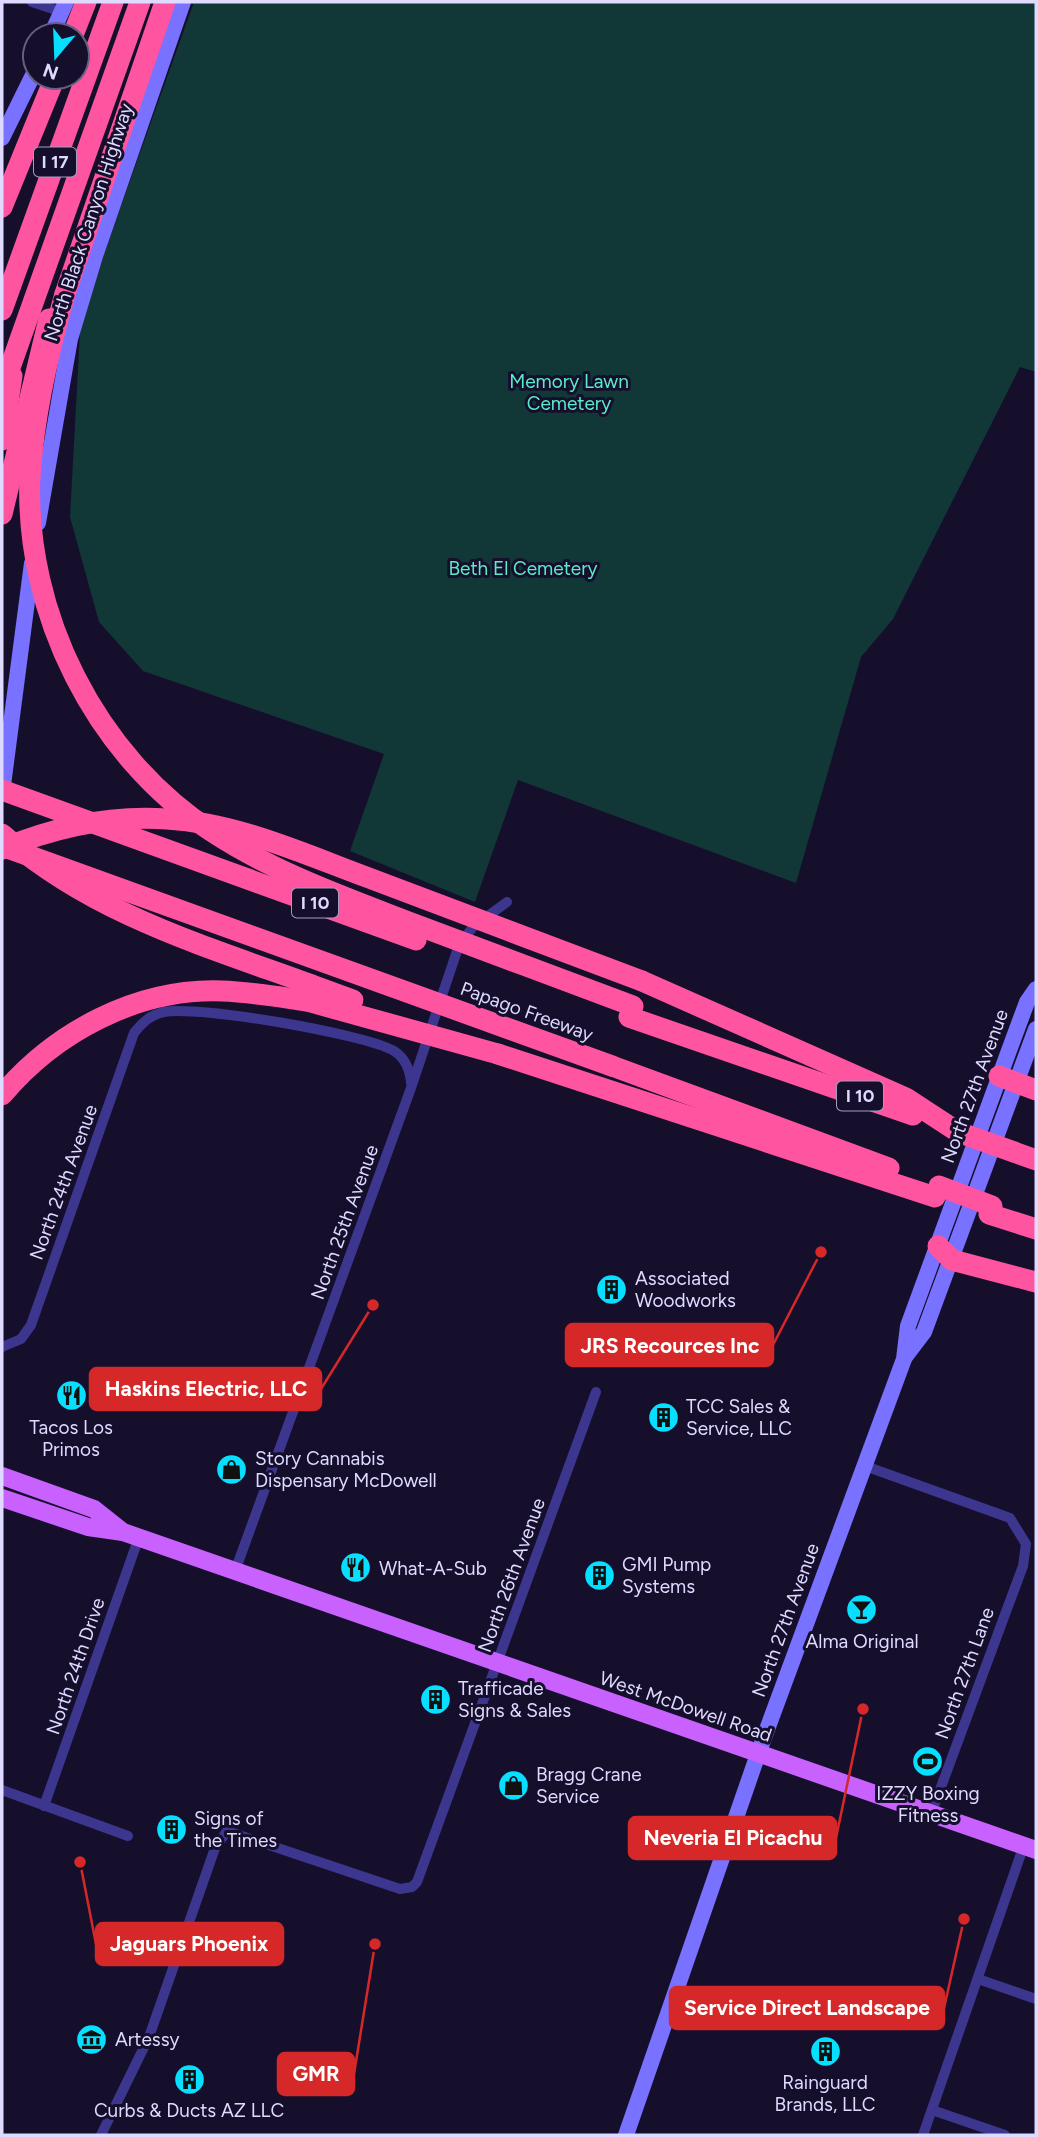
<svg xmlns="http://www.w3.org/2000/svg" width="1038" height="2137" font-family="Figtree,sans-serif">
  <style>
    .green { fill: #113737 }
    .lines { fill: none; stroke-linecap: round; stroke-linejoin: round }
    .street { stroke: #3c368f; stroke-width: 10 }
    .secondary { stroke: #7971ff; stroke-width: 16 }
    .primary { stroke: #c961ff; stroke-width: 18 }
    .highway { stroke: #ff55a1; stroke-width: 21 }
    .highway-bridge { stroke: #ff55a1; stroke-width: 21 }
    .labels { text-anchor: middle; stroke-width: 6; stroke-linejoin: round; paint-order: stroke }
    .shield { fill: #150f2c; stroke: #a29dc0; stroke-width: 2 }
    .shield-label { font-size: 18px; font-weight: bold; fill: #dfdaff }
    .street-label { font-size: 19px; fill: #dfdaff; stroke: #150f2c }
    .park-label { font-size: 19px; fill: #5aebcb; stroke: #150f2c }
    .poi-label { font-size: 19px; fill: #dfdaff; stroke: #150f2c; text-anchor: start }
    .leader { fill: none; stroke: #d62828; stroke-width: 2.5 }
    .callout-dot { fill: #d62828; stroke: #150f2c; stroke-width: 2.5 }
    .callout { fill: #d62828; stroke: #d62828; stroke-width: 2.5 }
    .callout-label { font-size: 21px; text-anchor: middle; font-weight: bold; fill: #fff }
  </style>
  <rect width="100%" height="100%" fill="#150f2c"/>
  <!-- green -->
  <polygon class="green" points="194,2 1036,2 1036,372 1020,367 893,619 861,657 796,883 518,780 475,902 350,851 384,754 143,671 99,622 70,517 80,332 92,287"/>
  <g class="lines">
    <!-- street -->
    <g class="street">
      <polyline points="32,2 62,12"/>
      <path d="M 2,1347 L 21,1339 L 31,1325 L 134,1033 C 143,1022 150,1015 164,1012 C 196,1005 366,1034 394,1051 C 405,1058 410,1070 411,1083"/>
      <polyline points="865,1466 1010,1518 1026,1544 1023,1566 931,1814"/>
      <polyline points="235,1571 411,1088 459,945 473,927 507,902"/>
      <polyline points="2,1790 128,1836"/>
      <polyline points="44,1806 139,1537"/>
      <polyline points="978,1979 1036,1999"/>
      <polyline points="932,2110 1005,2135"/>
      <polyline points="101,2135 149,2037 215,1848 227,1831 400,1889 412,1887 417,1882 596,1392"/>
      <polyline points="923,2135 1024,1845"/>
    </g>
    <!-- secondary -->
    <g class="secondary">
      <polyline points="51,35 66,2"/>
      <polyline points="2,138 35,71"/>
      <polyline points="38,523 70,339 95,256 183,2"/>
      <polyline points="2,793 32,563"/>
      <polyline points="905,1357 924,1332 1036,1029"/>
      <polyline points="626,2135 758,1754 904,1359 908,1326 1014,1037 1027,1002 1036,989"/>
    </g>
    <!-- primary -->
    <g class="primary">
      <polyline points="2,1476 94,1509 123,1532"/>
      <polyline points="2,1498 88,1527 123,1532 1036,1850"/>
    </g>
    <!-- highway -->
    <g class="highway">
      <polyline points="73,35 86,2"/>
      <polyline points="2,207 55,77"/>
      <polyline points="65,294 165,2"/>
      <polyline points="2,310 113,2"/>
      <polyline points="2,390 140,2"/>
      <polyline points="2,440 12,376"/>
      <polyline points="2,514 49,319"/>
      <path d="M 2,834 C 91,913 202,945 312,985"/>
      <polyline points="642,981 906,1098 958,1132"/>
      <polyline points="629,1017 913,1115"/>
      <polyline points="498,1054 935,1197"/>
      <polyline points="612,1066 889,1168"/>
      <polyline points="999,1076 1036,1090"/>
      <path d="M 2,1095 C 55,1032 137,988 222,991 C 251,992 279,997 307,1001"/>
      <polyline points="1014,1152 1036,1160"/>
      <polyline points="989,1214 1036,1229"/>
      <polyline points="938,1246 952,1260 1036,1282"/>
    </g>
    <!-- highway-bridge -->
    <g class="highway-bridge">
      <path d="M 65,294 C 48,353 34,414 30,476 C 24,613 96,756 211,831 C 273,872 344,897 414,924 C 487,951 560,979 633,1006"/>
      <polyline points="2,790 416,940"/>
      <polyline points="2,846 612,1066"/>
      <path d="M 2,849 C 55,827 109,815 167,819 C 237,823 304,854 369,878 C 460,912 551,947 642,981"/>
      <polyline points="312,985 353,1000"/>
      <polyline points="307,1001 498,1054"/>
      <polyline points="958,1132 1014,1152"/>
      <polyline points="939,1186 992,1206"/>
    </g>
  </g>
  <!-- icons -->
  <defs>
    <symbol id="building-disc" viewBox="-11 -11 22 22"><circle r="9.5" fill="#06dfff" stroke="#150f2c"/><path d="M-4-6H4V6H1V3H-1V6H-4ZM-2.5-4.3h1.7v1.8h-1.7ZM.8-4.3h1.7v1.8H.8ZM-2.5-1h1.7V.8h-1.7ZM.8-1h1.7V.8H.8Z" fill="#111"/></symbol>
    <symbol id="restaurant-disc" viewBox="-11 -11 22 22"><circle r="9.5" fill="#06dfff" stroke="#150f2c"/><path d="M-5-6h1v4h1v-4h1v4h1v-4h1v5L-1.5 .5V6h-2V.5L-5-1ZM5-6V6H3V1.5H1.5Q1.5-4 5-6Z" fill="#111"/></symbol>
    <symbol id="shop-disc" viewBox="-11 -11 22 22"><circle r="9.5" fill="#06dfff" stroke="#150f2c"/><path d="M-5-2.5h2.3a2.7 3.5 0 0 1 5.4 0H5L5.5 6h-11ZM-1.5-2.5h3a1.5 2.3 0 0 0-3 0Z" fill="#111"/></symbol>
    <symbol id="bar-disc" viewBox="-11 -11 22 22"><circle r="9.5" fill="#06dfff" stroke="#150f2c"/><path d="M-6-5H6L.8 .8V4.5H3.5V6h-7V4.5H-.8V.8Z" fill="#111"/></symbol>
    <symbol id="stadium-disc" viewBox="-11 -11 22 22"><circle r="9.5" fill="#06dfff" stroke="#150f2c"/><path d="M0-5a6.5 5 0 1 0 0 10a6.5 5 0 1 0 0-10ZM-3.5-1.8h7v3.6h-7Z" fill="#111"/></symbol>
    <symbol id="museum-disc" viewBox="-11 -11 22 22"><circle r="9.5" fill="#06dfff" stroke="#150f2c"/><path d="M0-6L6-3V-2H-6V-3ZM-5-1h2V3h-2ZM-1-1h2V3h-2ZM3-1h2V3H3ZM-6 4H6V6H-6Z" fill="#111"/></symbol>
  </defs>
  <g fill-rule="evenodd">
    <use href="#building-disc" x="594" y="1272" width="35" height="35"/>
    <use href="#restaurant-disc" x="54" y="1378" width="35" height="35"/>
    <use href="#building-disc" x="646" y="1400" width="35" height="35"/>
    <use href="#shop-disc" x="214" y="1452" width="35" height="35"/>
    <use href="#restaurant-disc" x="338" y="1550" width="35" height="35"/>
    <use href="#building-disc" x="582" y="1558" width="35" height="35"/>
    <use href="#bar-disc" x="844" y="1592" width="35" height="35"/>
    <use href="#building-disc" x="418" y="1682" width="35" height="35"/>
    <use href="#stadium-disc" x="910" y="1744" width="35" height="35"/>
    <use href="#shop-disc" x="496" y="1768" width="35" height="35"/>
    <use href="#building-disc" x="154" y="1812" width="35" height="35"/>
    <use href="#museum-disc" x="74" y="2022" width="35" height="35"/>
    <use href="#building-disc" x="808" y="2034" width="35" height="35"/>
    <use href="#building-disc" x="172" y="2062" width="35" height="35"/>
  </g>
  <g class="labels">
    <!-- shield labels -->
    <g class="shield">
      <rect x="34" y="147.5" width="42" height="29" rx="5"/>
      <rect x="292" y="888.5" width="46" height="29" rx="5"/>
      <rect x="837" y="1081.5" width="46" height="29" rx="5"/>
    </g>
    <g class="shield-label">
      <text x="55" y="168">I 17</text>
      <text x="315" y="909">I 10</text>
      <text x="860" y="1102">I 10</text>
    </g>
    <!-- street labels -->
    <g class="street-label">
      <text transform="translate(88 222) rotate(-72)" y="7">North Black Canyon Highway</text>
      <text transform="translate(527 1011) rotate(20)" y="7">Papago Freeway</text>
      <text transform="translate(974 1086) rotate(-70)" y="7">North 27th Avenue</text>
      <text transform="translate(63 1182) rotate(-70)" y="7">North 24th Avenue</text>
      <text transform="translate(344 1222) rotate(-70)" y="7">North 25th Avenue</text>
      <text transform="translate(511 1575) rotate(-70)" y="7">North 26th Avenue</text>
      <text transform="translate(785 1620) rotate(-70)" y="7">North 27th Avenue</text>
      <text transform="translate(75 1666) rotate(-71)" y="7">North 24th Drive</text>
      <text transform="translate(964 1673) rotate(-70)" y="7">North 27th Lane</text>
      <text transform="translate(686 1706) rotate(19)" y="7">West McDowell Road</text>
    </g>
    <!-- park labels -->
    <g class="park-label">
      <text x="569" y="388">Memory Lawn<tspan x="569" dy="22">Cemetery</tspan></text>
      <text x="523" y="575">Beth El Cemetery</text>
    </g>
    <!-- poi labels -->
    <g class="poi-label">
      <text x="635" y="1285">Associated<tspan x="635" dy="22">Woodworks</tspan></text>
      <text x="686" y="1413">TCC Sales &amp;<tspan x="686" dy="22">Service, LLC</tspan></text>
      <text x="71" y="1434" text-anchor="middle">Tacos Los<tspan x="71" dy="22">Primos</tspan></text>
      <text x="255" y="1465">Story Cannabis<tspan x="255" dy="22">Dispensary McDowell</tspan></text>
      <text x="622" y="1571">GMI Pump<tspan x="622" dy="22">Systems</tspan></text>
      <text x="379" y="1575">What-A-Sub</text>
      <text x="862" y="1648" text-anchor="middle">Alma Original</text>
      <text x="458" y="1695">Trafficade<tspan x="458" dy="22">Signs &amp; Sales</tspan></text>
      <text x="536" y="1781">Bragg Crane<tspan x="536" dy="22">Service</tspan></text>
      <text x="928" y="1800" text-anchor="middle">IZZY Boxing<tspan x="928" dy="22">Fitness</tspan></text>
      <text x="194" y="1825">Signs of<tspan x="194" dy="22">the Times</tspan></text>
      <text x="115" y="2046">Artessy</text>
      <text x="825" y="2089" text-anchor="middle">Rainguard<tspan x="825" dy="22">Brands, LLC</tspan></text>
      <text x="189" y="2117" text-anchor="middle">Curbs &amp; Ducts AZ LLC</text>
    </g>
  </g>
  <!-- callouts -->
  <path class="leader" d="M821 1252L773 1345M373 1305L321 1389M863 1709L836 1838M80 1862L96 1944M964 1919L944 2008M375 1944L354 2074"/>
  <g class="callout-dot">
    <circle cx="821" cy="1252" r="7"/>
    <circle cx="373" cy="1305" r="7"/>
    <circle cx="863" cy="1709" r="7"/>
    <circle cx="80" cy="1862" r="7"/>
    <circle cx="964" cy="1919" r="7"/>
    <circle cx="375" cy="1944" r="7"/>
  </g>
  <g class="callout">
    <rect x="566" y="1324" width="207" height="42" rx="7"/>
    <rect x="90" y="1368" width="231" height="42" rx="7"/>
    <rect x="629" y="1817" width="207" height="42" rx="7"/>
    <rect x="96" y="1923" width="187" height="42" rx="7"/>
    <rect x="670" y="1987" width="274" height="42" rx="7"/>
    <rect x="278" y="2053" width="76" height="42" rx="7"/>
  </g>
  <g class="callout-label">
    <text x="670" y="1353">JRS Recources Inc</text>
    <text x="206" y="1396">Haskins Electric, LLC</text>
    <text x="733" y="1845">Neveria El Picachu</text>
    <text x="189" y="1951">Jaguars Phoenix</text>
    <text x="807" y="2015">Service Direct Landscape</text>
    <text x="316" y="2081">GMR</text>
  </g>
  <!-- border -->
  <rect width="1038" height="2137" fill="none" stroke="#dfdaff" stroke-width="7"/>
  <!-- north arrow -->
  <g transform="translate(56 56) rotate(199)"><circle r="33" fill="#150f2c" stroke="#666080" stroke-width="2"/>
  <path d="M0-5L12 26L0 18L-12 26Z" fill="#06dfff"/>
  <text y="-10" font-size="19" font-weight="bold" text-anchor="middle" fill="#dfdaff">N</text>
  </g>
</svg>
